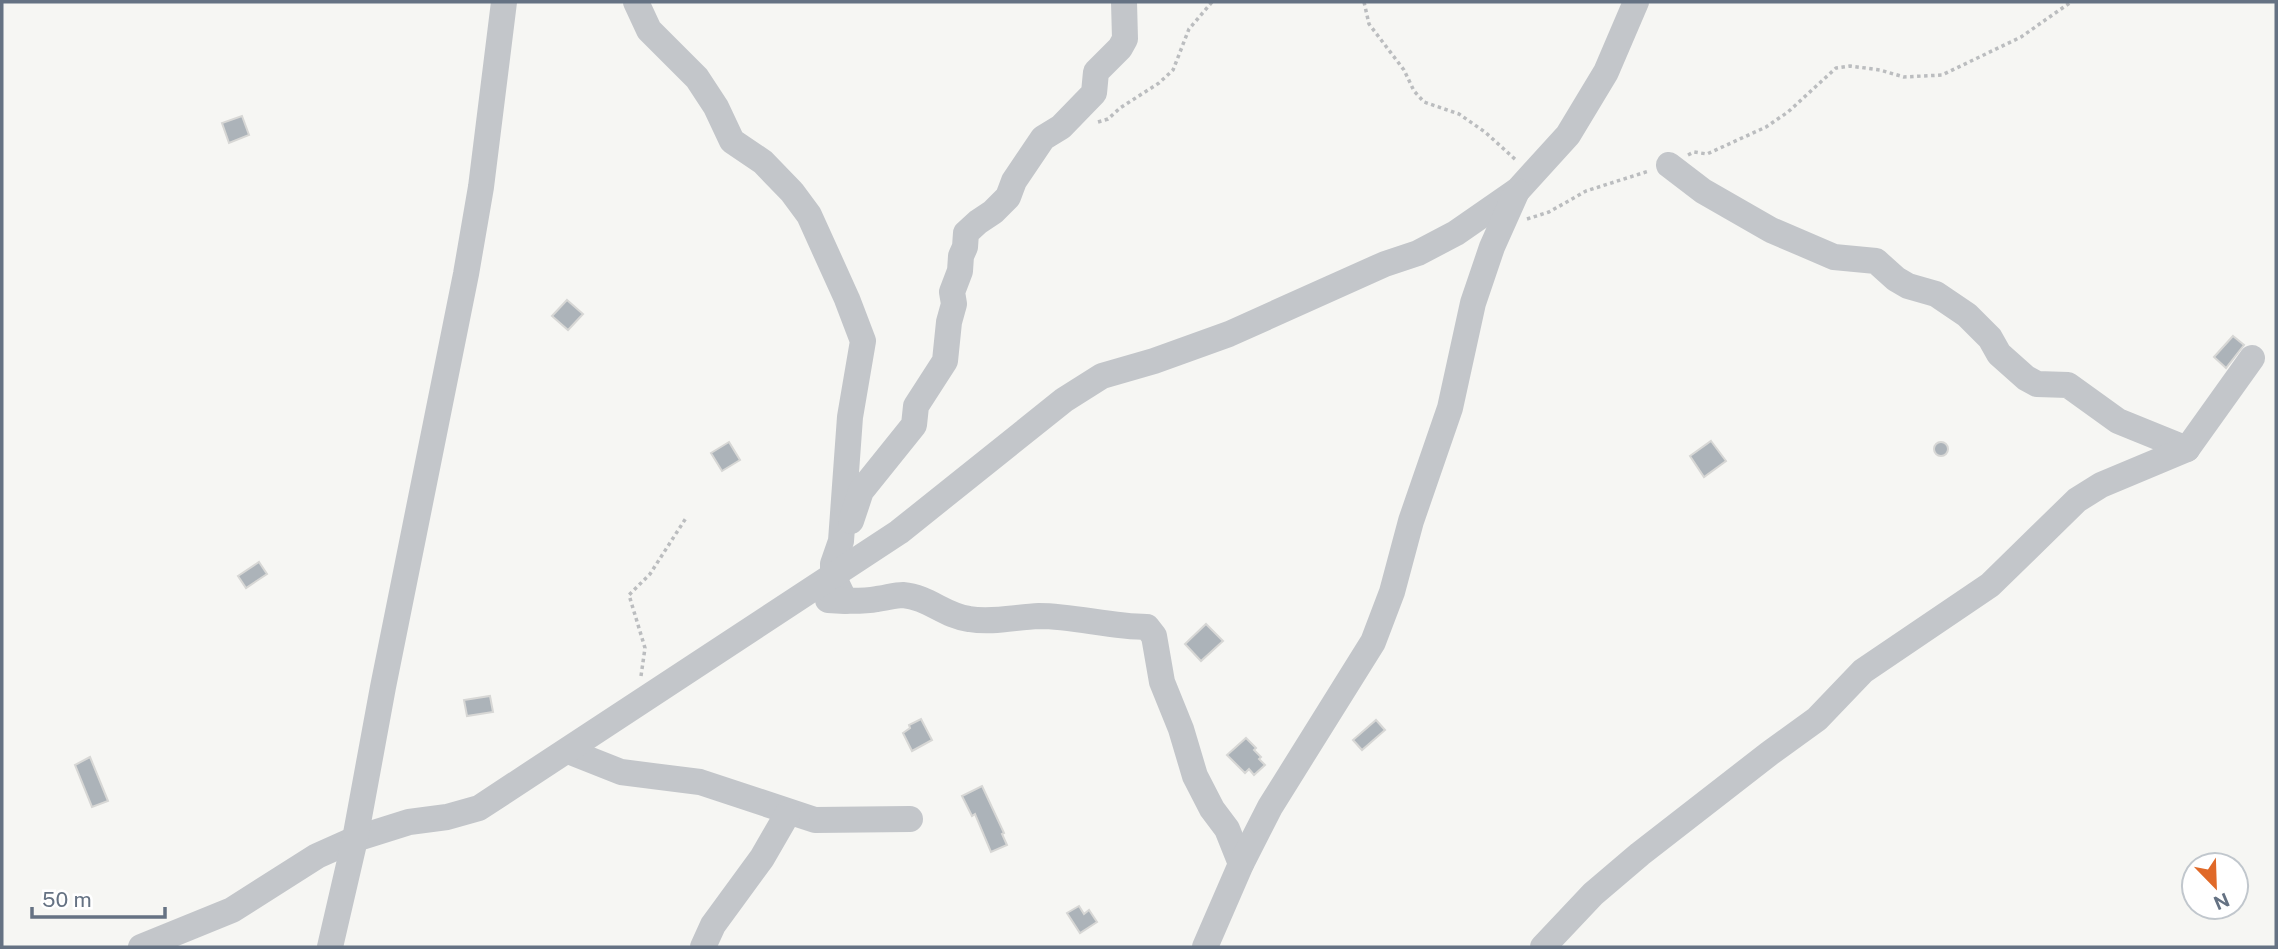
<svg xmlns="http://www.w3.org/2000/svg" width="2278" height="949" font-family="'Public Sans',sans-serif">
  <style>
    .building { fill: #acb3b9; stroke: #d7d7d5; stroke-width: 2 }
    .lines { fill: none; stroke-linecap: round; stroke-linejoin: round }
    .path { stroke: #bbbdbf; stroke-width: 3.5; stroke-dasharray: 3.5 3.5; stroke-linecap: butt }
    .minor { stroke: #c3c6ca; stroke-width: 26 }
  </style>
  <rect width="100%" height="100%" fill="#f6f6f3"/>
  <!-- building -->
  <g class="building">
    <polygon points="242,116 249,135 229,143 222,123"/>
    <polygon points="567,300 583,314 568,330 552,316"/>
    <polygon points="2233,336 2244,345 2226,368 2214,357"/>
    <polygon points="1711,441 1726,461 1704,477 1690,456"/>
    <circle cx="1941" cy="449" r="7"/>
    <polygon points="729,442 740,460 722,471 711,453"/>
    <polygon points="259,562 267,574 246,588 238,576"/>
    <polygon points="1206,624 1223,641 1201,661 1185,644"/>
    <polygon points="490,696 493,712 467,716 464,700"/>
    <polygon points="921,719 932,740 912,751 903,733 910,728 909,725"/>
    <polygon points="1376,720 1385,730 1362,750 1353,740"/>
    <polygon points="1246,738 1256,748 1254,750 1261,757 1259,759 1265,765 1254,775 1249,769 1245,773 1227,755"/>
    <polygon points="90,757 108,801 92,807 75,765"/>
    <polygon points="982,786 1004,833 1002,834 1007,845 991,852 975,814 972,816 962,796"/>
    <polygon points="1079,906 1084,914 1089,910 1097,922 1080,933 1067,913"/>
  </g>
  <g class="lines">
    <!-- path -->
    <g class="path">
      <polyline points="1364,2 1369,24 1404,70 1414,91 1424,102 1459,114 1485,132 1517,161"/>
      <polyline points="1098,122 1108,119 1120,108 1159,83 1173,70 1189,29 1212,2"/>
      <polyline points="1688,155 1694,152 1707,154 1766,127 1788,112 1836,68 1850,66 1880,70 1904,77 1942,75 2021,37 2071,2"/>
      <polyline points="1527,219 1549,212 1586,191 1649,171"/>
      <polyline points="641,676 645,648 629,595 650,574 686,518"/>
    </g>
    <!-- minor -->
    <g class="minor">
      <polyline points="636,2 649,30 697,78 716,107 732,141 763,162 792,192 809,215 847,299 863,341 850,417 841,541 833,564 833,576 845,601"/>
      <polyline points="1669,165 1703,191 1771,230 1834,257 1876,261 1896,279 1908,286 1936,294 1967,315 1990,338 1999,354 2026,378 2037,384 2068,385 2118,421 2187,449"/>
      <polyline points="851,521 861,491 914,425 916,406 945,361 949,322 954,304 952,292 960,271 961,256 965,247 966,233 978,222 993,212 1008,197 1014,181 1043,138 1061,127 1094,93 1096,72 1120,48 1125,39 1124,2"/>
      <path d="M 828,600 C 844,601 861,602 877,599 C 886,598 895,595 903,595 C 928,597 945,616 969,619 C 993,623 1015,617 1039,616 C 1075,616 1110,627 1147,627 L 1154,636 L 1162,682 L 1181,729 L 1195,776 L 1212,809 L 1227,829 L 1241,864"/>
      <polyline points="568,751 621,772 700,782 815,820 910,819"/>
      <polyline points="141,947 232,910 317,856 355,839 409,822 447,817 479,808 899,532 1064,400 1102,376 1154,361 1229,334 1385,264 1418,253 1456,233 1518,190 1568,135 1606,72 1636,2"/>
      <polyline points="330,947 355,839 383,687 466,274 481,187 504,2"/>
      <polyline points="703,947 713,925 762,858 788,813"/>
      <polyline points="1205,947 1241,864 1270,807 1373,642 1392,592 1411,521 1450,408 1473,303 1492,247 1517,191"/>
      <polyline points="1543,947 1593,894 1640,854 1770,753 1817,719 1863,671 1990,585 2077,500 2101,485 2187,449 2252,358"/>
    </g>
  </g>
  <!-- border -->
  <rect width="2278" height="949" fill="none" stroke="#657283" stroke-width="7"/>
  <!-- north arrow -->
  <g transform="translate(2215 886) rotate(157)"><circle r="33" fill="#ffffff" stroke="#c1c7cd" stroke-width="2"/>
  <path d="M0-5L12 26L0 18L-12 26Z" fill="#e06928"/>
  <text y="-10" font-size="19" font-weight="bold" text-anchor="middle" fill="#657283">N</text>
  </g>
  <!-- scale -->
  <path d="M32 907v10h133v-10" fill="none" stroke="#657283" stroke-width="3.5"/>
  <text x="42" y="907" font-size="21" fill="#657283" stroke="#ffffff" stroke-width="5" paint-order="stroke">50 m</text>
</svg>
